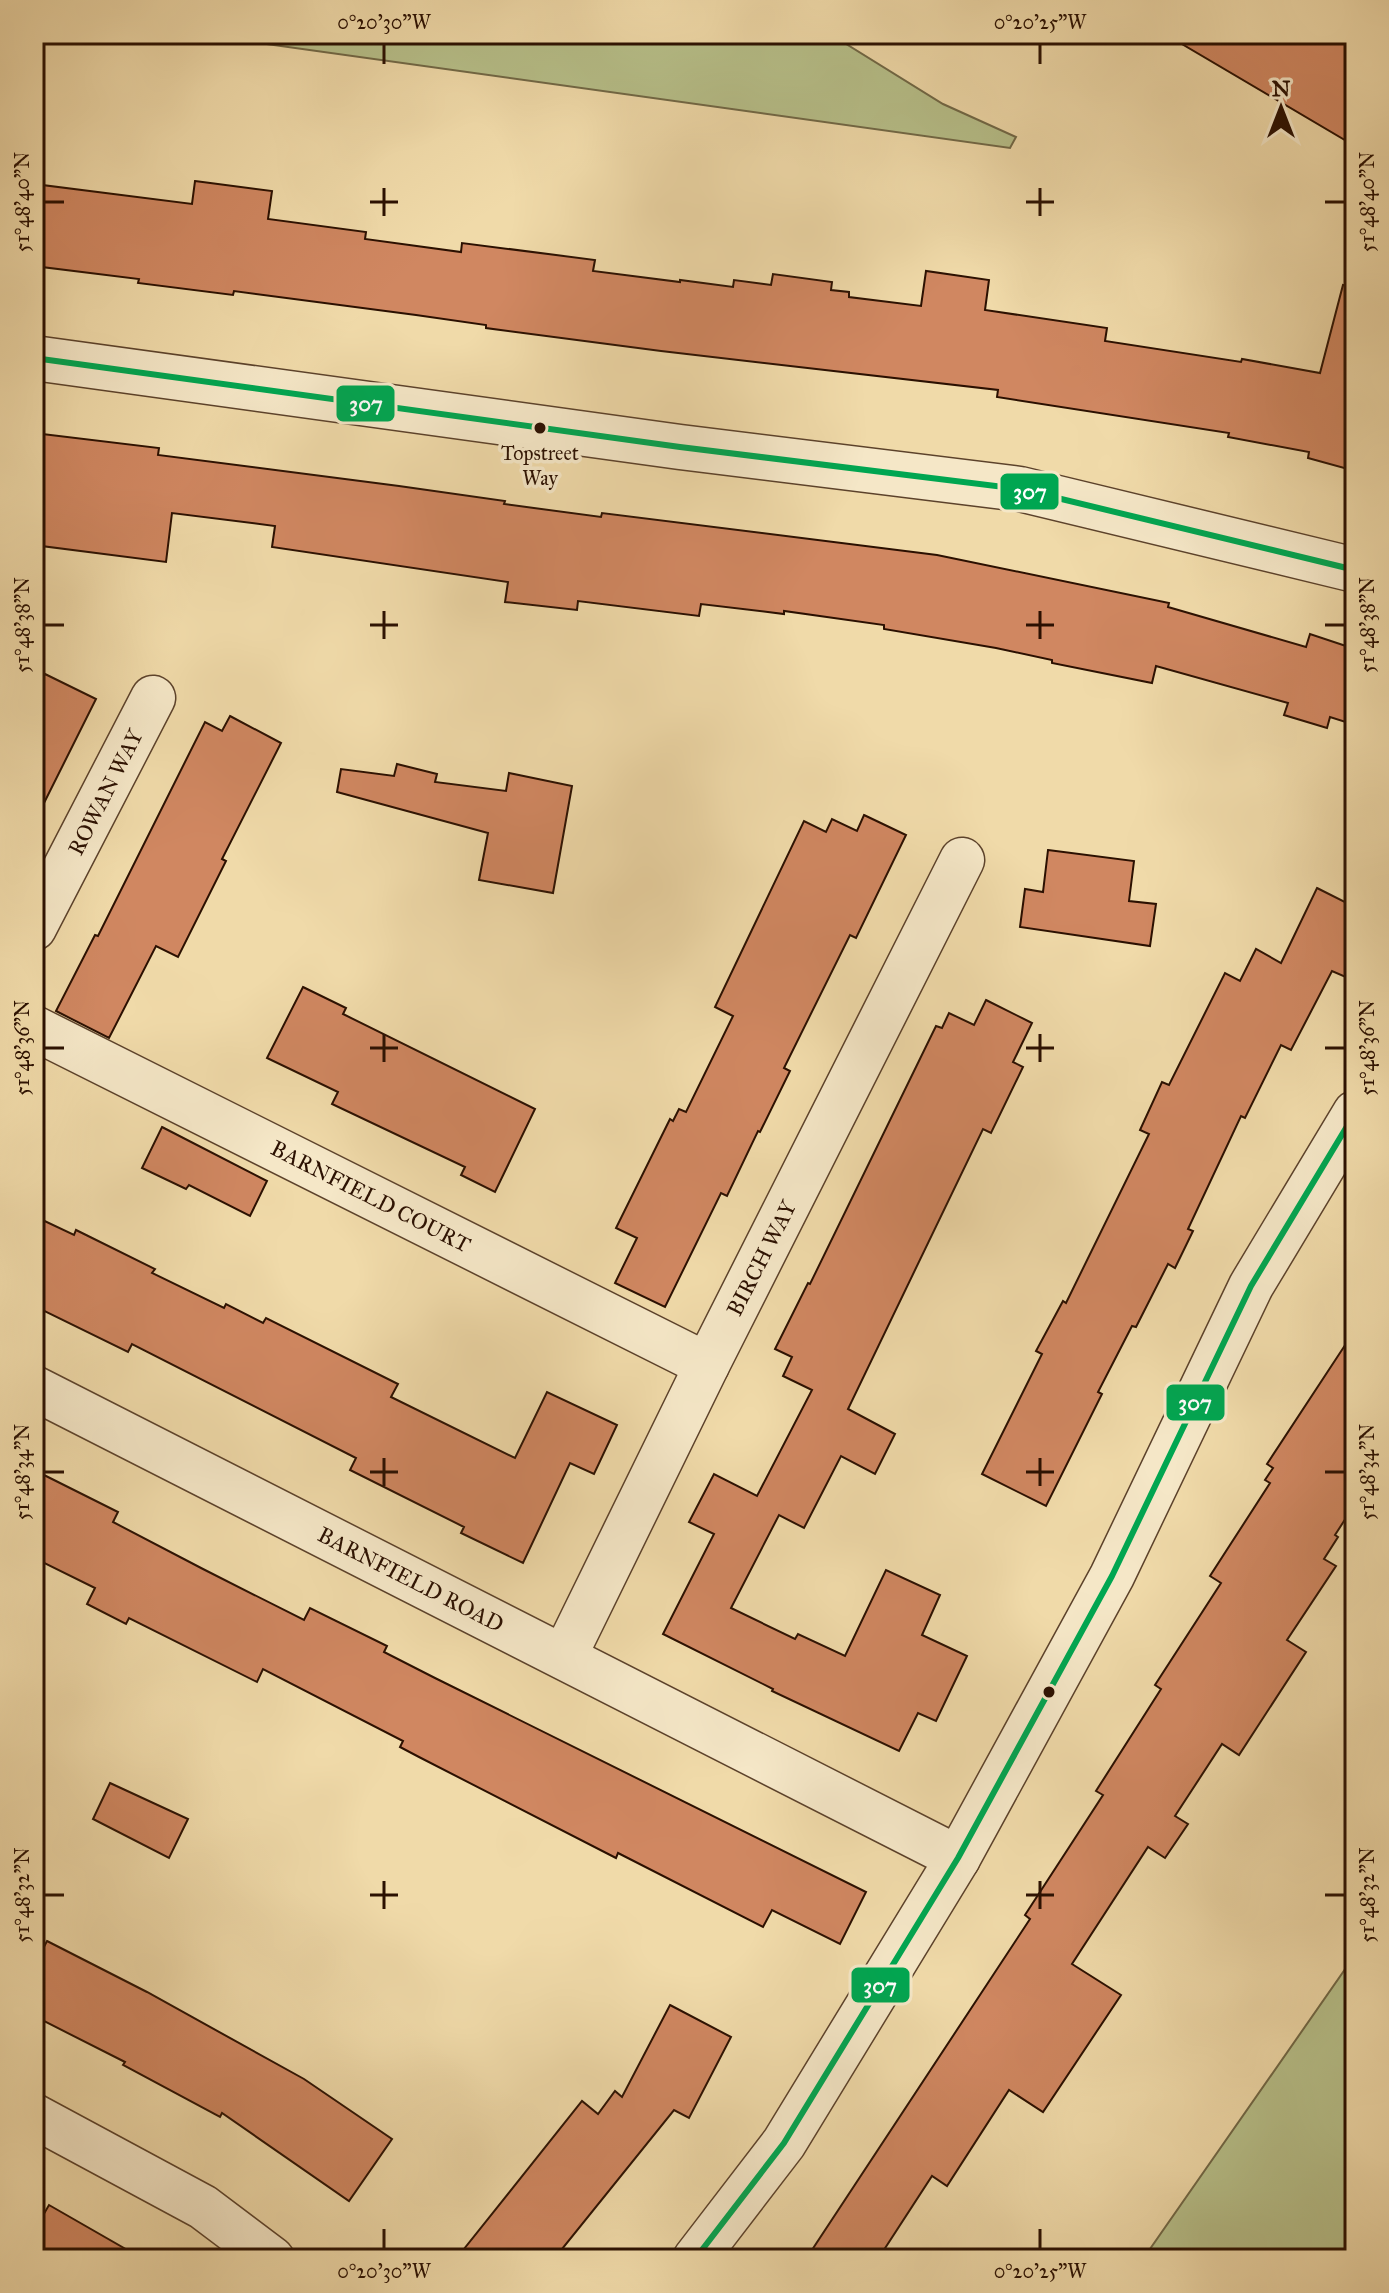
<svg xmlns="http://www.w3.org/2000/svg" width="1389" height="2293" font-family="'IM FELL Great Primer',serif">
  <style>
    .green { fill: #b7c08a; stroke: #716846; stroke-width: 2 }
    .building { fill: #d08761; stroke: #2b1001; stroke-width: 2 }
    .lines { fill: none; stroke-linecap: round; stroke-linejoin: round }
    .minor-casing { stroke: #5c422b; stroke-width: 47 }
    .minor { stroke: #f5e7c7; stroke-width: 44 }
    .bus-1-casing { stroke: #f5e7c7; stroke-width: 12 }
    .bus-1 { stroke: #00a651; stroke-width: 6 }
    .ticks { fill: none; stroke: #2b1001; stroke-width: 3 }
    .bus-dot { fill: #2b1001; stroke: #f5e7c7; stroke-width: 3 }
    .labels { text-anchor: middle; stroke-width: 7; stroke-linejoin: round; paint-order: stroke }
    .bus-label { font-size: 20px; fill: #2b1001; stroke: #f5e7c7 }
    .street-label { font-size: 22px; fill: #2b1001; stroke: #f5e7c7 }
    .line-badge { stroke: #f5e7c7; stroke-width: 3 }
    .badge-label { font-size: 22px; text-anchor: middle; font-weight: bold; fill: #fff }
    .neatline { fill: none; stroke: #2b1001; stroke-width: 3 }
    .ticks-label { font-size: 20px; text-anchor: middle; fill: #2b1001 }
  </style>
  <rect width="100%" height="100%" fill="#f0daa9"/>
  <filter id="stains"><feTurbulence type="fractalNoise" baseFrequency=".0025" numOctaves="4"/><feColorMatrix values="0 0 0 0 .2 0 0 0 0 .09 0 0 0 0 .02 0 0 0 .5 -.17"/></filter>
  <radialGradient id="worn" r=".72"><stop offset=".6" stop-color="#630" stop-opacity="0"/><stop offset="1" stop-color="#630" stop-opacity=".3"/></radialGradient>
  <!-- green -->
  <g class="green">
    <polygon points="195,34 830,34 943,104 1016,137 1010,148"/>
    <polygon points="1355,1955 1355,2259 1143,2259"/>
  </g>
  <!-- building -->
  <g class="building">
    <polygon points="1165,34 1329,34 1355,50 1355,146"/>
    <polygon points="195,181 272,191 268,219 366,232 365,239 461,252 462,243 595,260 593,271 680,282 680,280 733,287 734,280 771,285 773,274 832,282 831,290 849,292 849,297 921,306 926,271 989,280 985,310 1107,328 1105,341 1241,362 1242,359 1320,373 1343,285 1355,287 1355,471 1308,458 1309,452 1228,437 1229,433 997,397 998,390 661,351 486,328 486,325 416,315 234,291 233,295 138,283 139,279 34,266 34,184 192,204"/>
    <polygon points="34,433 159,448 158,455 399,486 505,501 504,504 601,517 602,513 937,555 1169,603 1168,607 1306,647 1310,634 1355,649 1355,725 1330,717 1327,728 1284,715 1288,703 1156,666 1152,683 1052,663 1052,660 996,648 884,629 884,625 784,611 784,614 701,604 699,616 578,601 577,610 505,602 508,582 272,547 275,526 172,513 166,562 34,545"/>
    <polygon points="45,674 96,699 34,823 34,696"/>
    <polygon points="230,716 281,743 222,859 226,861 178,957 156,946 109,1038 56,1011 95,935 98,936 205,722 222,731"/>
    <polygon points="397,764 437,774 435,782 506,791 509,773 572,786 553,893 479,880 488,833 337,792 341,769 394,776"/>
    <polygon points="864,815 906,835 856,938 850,935 784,1068 790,1071 760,1132 758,1131 727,1196 721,1193 665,1307 615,1283 637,1238 616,1228 670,1119 673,1121 679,1109 686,1112 733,1016 715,1007 804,821 826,832 832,819 857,831"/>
    <polygon points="1048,850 1134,861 1129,901 1156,904 1150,946 1020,927 1025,889 1043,892"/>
    <polygon points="1317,888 1355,907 1355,981 1332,971 1291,1050 1281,1045 1245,1118 1241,1116 1188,1229 1193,1231 1175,1268 1168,1264 1136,1327 1132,1326 1098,1392 1102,1394 1046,1506 982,1474 1042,1354 1036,1351 1063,1301 1066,1303 1149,1134 1140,1130 1162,1082 1169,1085 1225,973 1240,981 1256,949 1281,963"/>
    <polygon points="303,987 346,1008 343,1014 535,1109 495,1192 461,1175 465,1167 332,1104 338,1092 267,1058"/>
    <polygon points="986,1000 1032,1023 1013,1062 1023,1067 991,1133 983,1129 848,1409 895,1434 875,1474 841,1456 804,1528 779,1515 731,1608 795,1639 798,1634 845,1656 886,1570 940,1595 922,1635 967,1656 936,1721 918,1713 899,1751 772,1691 773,1689 663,1634 714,1534 689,1522 714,1474 757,1496 812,1390 783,1376 792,1357 775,1349 808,1283 810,1284 936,1026 942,1028 949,1013 974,1025"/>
    <polygon points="162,1127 267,1181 250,1216 189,1185 186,1189 142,1168"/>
    <polygon points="34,1216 74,1235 76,1230 155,1269 152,1273 224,1308 226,1304 263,1323 266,1318 398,1384 391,1397 515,1458 547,1392 617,1425 594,1474 570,1463 523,1563 461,1533 464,1527 350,1470 356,1458 132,1344 128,1352 34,1306"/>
    <polygon points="1355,1330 1355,1504 1335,1535 1338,1537 1324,1559 1336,1566 1287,1640 1306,1652 1239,1755 1222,1744 1175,1816 1188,1824 1165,1858 1148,1847 1072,1964 1121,1995 1043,2112 1009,2090 947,2186 932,2176 878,2259 806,2259 1030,1919 1025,1915 1103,1795 1096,1791 1161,1689 1155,1685 1221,1583 1210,1576 1270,1483 1265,1480 1273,1468 1267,1464"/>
    <polygon points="34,1470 118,1512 113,1522 203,1569 304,1620 310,1608 387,1646 384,1652 435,1678 866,1892 840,1944 772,1910 763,1927 618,1853 616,1858 419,1757 400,1747 403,1741 263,1669 257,1682 129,1618 126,1624 87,1604 95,1588 34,1558"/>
    <polygon points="110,1783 188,1819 169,1858 93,1819"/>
    <polygon points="47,1941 147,1992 304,2079 392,2139 349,2201 222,2113 220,2117 123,2065 125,2062 34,2016 34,1966"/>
    <polygon points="670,2005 731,2037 689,2118 674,2110 554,2259 456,2259 582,2101 598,2114 615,2091 622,2097"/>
    <polygon points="49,2205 143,2259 34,2259 34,2231"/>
  </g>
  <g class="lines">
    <defs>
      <g id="minor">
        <polyline points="34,358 680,447 1020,489 1355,570"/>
        <polyline points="34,928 153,698"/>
        <polyline points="34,1028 707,1365"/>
        <polyline points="34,1388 958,1858"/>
        <polyline points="564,1657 707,1365 962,860"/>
        <polyline points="34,2116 203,2207 272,2259"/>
        <polyline points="695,2259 784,2143 958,1858 1112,1576 1251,1286 1355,1113"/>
      </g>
    </defs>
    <!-- minor casing -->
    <use href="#minor" class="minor-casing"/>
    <!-- minor -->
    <use href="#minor" class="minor"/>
    <defs>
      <g id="bus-1">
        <polyline points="34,358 680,447 1020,489 1355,570"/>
        <polyline points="695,2259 784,2143 958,1858 1112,1576 1251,1286 1355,1113"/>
      </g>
    </defs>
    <!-- bus-1 casing -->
    <use href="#bus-1" class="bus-1-casing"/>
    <!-- bus-1 -->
    <use href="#bus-1" class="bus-1"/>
  </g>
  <!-- ticks -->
  <path class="ticks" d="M 384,44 L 384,64M 1040,44 L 1040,64M 384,188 L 384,216M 1040,188 L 1040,216M 44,202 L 64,202M 370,202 L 398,202M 1026,202 L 1054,202M 1325,202 L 1345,202M 384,611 L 384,639M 1040,611 L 1040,639M 44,625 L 64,625M 370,625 L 398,625M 1026,625 L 1054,625M 1325,625 L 1345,625M 384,1034 L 384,1062M 1040,1034 L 1040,1062M 44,1048 L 64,1048M 370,1048 L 398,1048M 1026,1048 L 1054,1048M 1325,1048 L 1345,1048M 384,1458 L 384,1486M 1040,1458 L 1040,1486M 44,1472 L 64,1472M 370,1472 L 398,1472M 1026,1472 L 1054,1472M 1325,1472 L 1345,1472M 384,1881 L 384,1909M 1040,1881 L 1040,1909M 44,1895 L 64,1895M 370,1895 L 398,1895M 1026,1895 L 1054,1895M 1325,1895 L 1345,1895M 384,2229 L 384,2249M 1040,2229 L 1040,2249"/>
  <!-- markers -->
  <g class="bus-dot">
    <circle cx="540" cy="428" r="7"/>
    <circle cx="1049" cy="1692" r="7"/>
  </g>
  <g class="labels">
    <!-- bus labels -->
    <g class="bus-label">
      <text x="540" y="460">Topstreet<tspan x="540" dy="25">Way</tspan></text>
    </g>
    <!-- street labels -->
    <g class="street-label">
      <text transform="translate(105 792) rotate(-63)" y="8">ROWAN WAY</text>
      <text transform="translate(371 1196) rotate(27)" y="8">BARNFIELD COURT</text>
      <text transform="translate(761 1258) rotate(-63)" y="8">BIRCH WAY</text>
      <text transform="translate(411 1579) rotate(27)" y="8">BARNFIELD ROAD</text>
    </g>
  </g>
  <g class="line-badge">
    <rect x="335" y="384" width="61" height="39" rx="8" fill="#00a651"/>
    <rect x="999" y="472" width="61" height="39" rx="8" fill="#00a651"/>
    <rect x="1165" y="1383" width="61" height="39" rx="8" fill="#00a651"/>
    <rect x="850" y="1966" width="61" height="38" rx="8" fill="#00a651"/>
  </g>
  <g class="badge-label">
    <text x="366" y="411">307</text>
    <text x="1030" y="499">307</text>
    <text x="1195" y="1410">307</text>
    <text x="880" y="1993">307</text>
  </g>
  <!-- margin -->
  <rect width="1389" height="2293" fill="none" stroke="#f0daa9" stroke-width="88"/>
  <!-- north arrow -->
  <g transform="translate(1281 108)" stroke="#f5e7c7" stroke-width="6" paint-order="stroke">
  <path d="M0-6L14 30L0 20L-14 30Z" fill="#2b1001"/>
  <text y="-12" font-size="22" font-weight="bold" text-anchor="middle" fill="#2b1001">N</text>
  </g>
  <rect x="44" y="44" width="1301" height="2205" class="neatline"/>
  <g class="ticks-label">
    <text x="384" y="29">0°20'30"W</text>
    <text x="1040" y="29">0°20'25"W</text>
    <text transform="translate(22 202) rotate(-90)" y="7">51°48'40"N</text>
    <text transform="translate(1367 202) rotate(-90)" y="7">51°48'40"N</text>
    <text transform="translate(22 625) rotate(-90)" y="7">51°48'38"N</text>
    <text transform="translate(1367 625) rotate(-90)" y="7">51°48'38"N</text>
    <text transform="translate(22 1048) rotate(-90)" y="7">51°48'36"N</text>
    <text transform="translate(1367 1048) rotate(-90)" y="7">51°48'36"N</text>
    <text transform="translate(22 1472) rotate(-90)" y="7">51°48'34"N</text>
    <text transform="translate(1367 1472) rotate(-90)" y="7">51°48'34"N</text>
    <text transform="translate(22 1895) rotate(-90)" y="7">51°48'32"N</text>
    <text transform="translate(1367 1895) rotate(-90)" y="7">51°48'32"N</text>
    <text x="384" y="2278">0°20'30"W</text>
    <text x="1040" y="2278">0°20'25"W</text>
  </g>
  <rect width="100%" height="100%" filter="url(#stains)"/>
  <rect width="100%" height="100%" fill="url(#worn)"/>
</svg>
